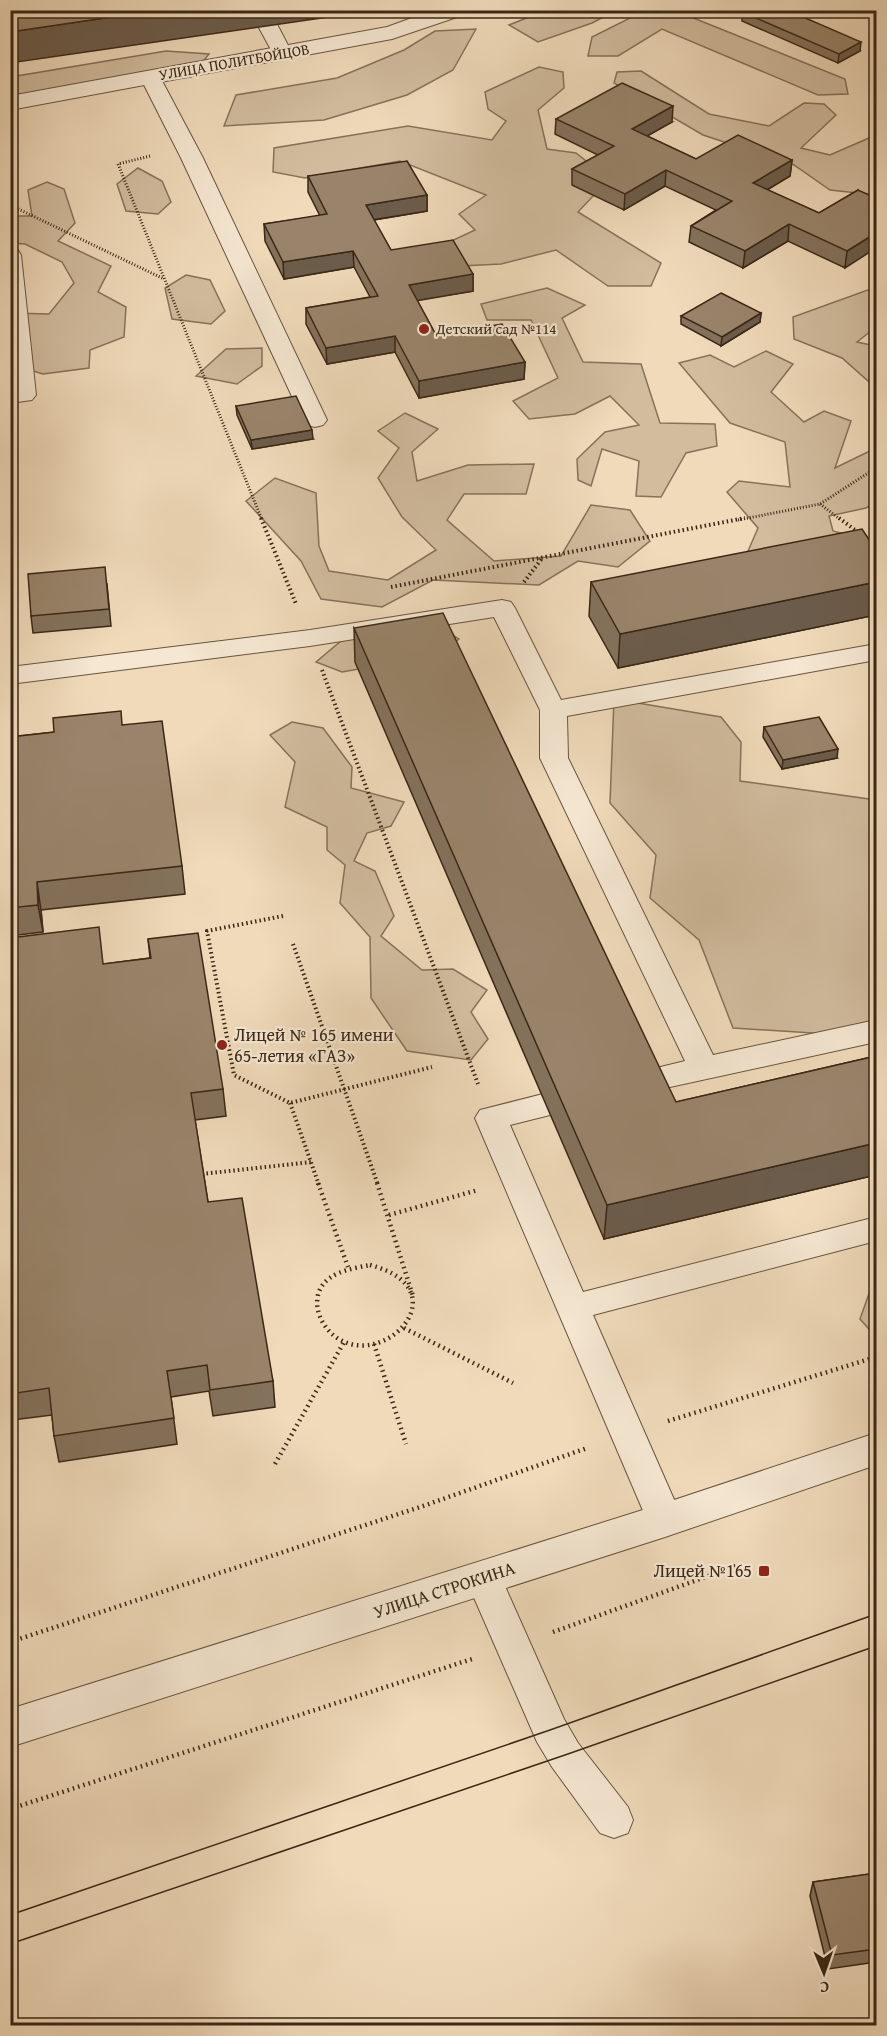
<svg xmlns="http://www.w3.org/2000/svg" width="887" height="2036" font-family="'Gentium Book Plus',serif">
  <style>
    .green { fill: #d1bc9e; stroke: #86725a; stroke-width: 1.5 }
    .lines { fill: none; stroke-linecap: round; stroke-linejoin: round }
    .service-casing { stroke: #68543f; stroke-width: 2 }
    .minor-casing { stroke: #68543f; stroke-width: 2 }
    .tertiary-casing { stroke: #68543f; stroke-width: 2 }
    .path-far2 { stroke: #3b2716; stroke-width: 3; stroke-dasharray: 1 2; stroke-linecap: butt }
    .path-far1 { stroke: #3b2716; stroke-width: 4; stroke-dasharray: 1.5 3; stroke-linecap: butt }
    .path { stroke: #3b2716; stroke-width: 4.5; stroke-dasharray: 1.5 4; stroke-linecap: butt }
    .service { fill: #f5e7d2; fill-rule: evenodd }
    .minor { fill: #f5e7d2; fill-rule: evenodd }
    .tertiary { fill: #f5e7d2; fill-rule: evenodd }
    .tram { stroke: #3b2716; stroke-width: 1.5 }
    .wall { fill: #84725c; stroke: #3b2716; stroke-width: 1.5 }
    .shaded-wall { fill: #6b5c4b; stroke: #3b2716; stroke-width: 1.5 }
    .building { fill: #99846b; stroke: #3b2716; stroke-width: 1.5 }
    .poi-dot { fill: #8f2418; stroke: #f5e7d2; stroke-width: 2 }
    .labels { text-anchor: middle; stroke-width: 4.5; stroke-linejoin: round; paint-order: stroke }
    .far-street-label { font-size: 15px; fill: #3b2716; stroke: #f5e7d2 }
    .far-poi-label { font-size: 15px; fill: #3b2716; stroke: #f5e7d2; text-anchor: start }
    .poi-label { font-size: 18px; fill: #3b2716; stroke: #f5e7d2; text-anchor: start }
    .street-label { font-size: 18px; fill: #3b2716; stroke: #f5e7d2 }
  </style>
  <rect width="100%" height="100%" fill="#f0daba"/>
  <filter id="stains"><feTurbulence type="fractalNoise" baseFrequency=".00333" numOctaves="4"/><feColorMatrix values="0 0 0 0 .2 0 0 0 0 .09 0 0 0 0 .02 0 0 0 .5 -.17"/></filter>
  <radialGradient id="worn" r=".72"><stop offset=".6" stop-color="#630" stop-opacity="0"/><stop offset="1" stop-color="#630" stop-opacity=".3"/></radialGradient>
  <!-- green -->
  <g class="green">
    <polygon points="544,11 544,10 615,11 592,23 538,42 509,25"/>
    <polygon points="676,11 845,79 848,94 818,95 662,29 618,56 588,56 592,37 634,16"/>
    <polygon points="476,29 453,70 407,95 324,120 224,126 236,95 337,78 404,50 435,31"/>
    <polygon points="166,51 209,54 191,77 11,95 11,77"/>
    <polygon points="539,67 563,72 564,88 538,110 547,149 576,153 609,179 578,212 661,263 651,286 608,286 556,250 501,264 440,267 430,251 475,230 459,214 486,195 400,161 305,178 273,172 274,148 408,126 492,140 506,121 488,109 485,92"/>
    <polygon points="641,71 709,114 769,126 804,103 824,104 836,115 801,148 830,155 876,135 876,195 830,190 794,165 703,135 614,83 617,72"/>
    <polygon points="138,168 162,181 171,202 158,214 126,211 117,184"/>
    <polygon points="47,182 64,189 75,223 58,241 111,266 98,292 126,307 124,337 90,350 89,368 43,374 16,366 11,313 49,314 74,283 62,262 25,244 11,243 11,216 32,216 28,190"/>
    <polygon points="186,275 210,280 225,311 211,324 172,319 165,288"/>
    <polygon points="876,287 876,327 857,342 876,346 876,388 842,358 794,339 793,317"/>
    <polygon points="547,288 585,305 562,318 583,362 641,364 660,423 715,424 717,446 686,453 661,497 636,496 639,461 602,449 591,486 578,480 577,459 605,432 639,425 610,396 575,414 529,419 513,401 558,378 531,320 487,320 481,304"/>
    <polygon points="262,348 262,366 237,384 196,376 226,349"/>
    <polygon points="766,351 793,364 771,392 804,422 824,411 851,421 835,468 876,448 876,502 866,508 829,516 833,531 867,540 745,558 758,528 727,492 739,481 790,487 785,442 730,423 679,363 710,355 734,367"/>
    <polygon points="405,413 438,429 412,452 417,481 468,465 534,464 526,494 464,494 447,520 494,561 561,556 591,505 630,510 650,541 618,567 578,561 539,585 433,580 382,607 321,599 301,561 246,501 275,478 316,493 319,546 329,571 388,580 436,550 402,517 378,478 399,448 378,431"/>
    <polygon points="437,625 459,639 439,655 342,672 316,662 341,641"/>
    <polygon points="614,699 721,717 741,742 740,781 876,800 876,1032 859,1036 733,1028 699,940 650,898 656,855 610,803"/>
    <polygon points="292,722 323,728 352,767 351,788 404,802 391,826 367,833 354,861 375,871 394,916 381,936 422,970 453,969 487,990 471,1012 488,1039 471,1060 407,1051 371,998 370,937 340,903 345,865 327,850 327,827 285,807 295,762 270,735"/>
    <polygon points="876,1287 876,1337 860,1319 871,1288"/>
  </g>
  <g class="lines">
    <defs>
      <g id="service">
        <polygon points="268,20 275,22 278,26 292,53 289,57 275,57 258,26 261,22"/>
        <polygon points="150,71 157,73 160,77 203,158 327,420 323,425 315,427 307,425 303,420 181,158 140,77 143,73"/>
        <polygon points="10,249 18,250 21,255 36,395 32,400 10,403"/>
        <polygon points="502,600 511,602 515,608 561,700 876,644 876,660 567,716 568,758 713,1055 876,1020 876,1042 647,1092 636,1089 632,1081 636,1073 685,1061 540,758 540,710 494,617 310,646 10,684 10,667 310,630"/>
        <polygon points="547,1093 558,1097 562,1105 558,1113 510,1125 583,1292 876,1217 876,1241 593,1315 683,1520 677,1531 665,1535 653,1531 647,1520 475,1118 480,1110"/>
        <polygon points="483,1561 496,1566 564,1719 578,1743 628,1807 633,1820 628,1833 614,1838 600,1833 552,1767 537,1742 465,1577 470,1566"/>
      </g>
      <polygon id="minor" points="434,10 465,10 463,15 392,39 10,110 10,96 387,27"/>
      <polygon id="tertiary" points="876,1433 876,1465 665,1537 10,1747 10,1709 665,1503"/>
    </defs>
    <!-- service casing -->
    <use href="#service" class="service-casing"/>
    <!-- minor casing -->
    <use href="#minor" class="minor-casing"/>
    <!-- tertiary casing -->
    <use href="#tertiary" class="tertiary-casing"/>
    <!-- path-far2 -->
    <g class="path-far2">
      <polyline points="150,156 118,164 262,520"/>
      <polyline points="10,205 164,279"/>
      <polyline points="820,504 841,520"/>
      <polyline points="738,520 820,504 876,468"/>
    </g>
    <!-- path-far1 -->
    <g class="path-far1">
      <polyline points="261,518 296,604"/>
      <polyline points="839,518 859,533"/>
      <polyline points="868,539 876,546"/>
      <polyline points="524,582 543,557"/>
      <polyline points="391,587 745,518"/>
      <polyline points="322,670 478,1084"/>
      <polyline points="283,916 207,931 234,1075 290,1103 432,1067"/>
      <polyline points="293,944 378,1185"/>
      <polyline points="290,1103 319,1185"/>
      <polyline points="202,1174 311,1162"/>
    </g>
    <!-- path -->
    <g class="path">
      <polyline points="318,1183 348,1267"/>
      <polyline points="377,1183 413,1296"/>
      <polyline points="389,1215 478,1190"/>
      <path d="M 370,1265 C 466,1290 377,1379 330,1332 C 312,1313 311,1284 339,1273 C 348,1269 360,1267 370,1265 Z"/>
      <polyline points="404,1328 513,1383"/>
      <polyline points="374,1344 406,1444"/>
      <polyline points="668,1421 876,1357"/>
      <polyline points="275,1464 344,1342"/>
      <polyline points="553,1632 736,1566"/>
      <polyline points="10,1642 423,1506 587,1448"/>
      <polyline points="10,1809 472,1659"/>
    </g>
    <!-- service -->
    <use href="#service" class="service"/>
    <!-- minor -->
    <use href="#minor" class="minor"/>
    <!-- tertiary -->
    <use href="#tertiary" class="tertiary"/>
    <!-- tram -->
    <g class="tram">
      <polyline points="10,1915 550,1730 876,1614"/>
      <polyline points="10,1944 565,1755 876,1646"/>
    </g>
  </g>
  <!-- wall -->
  <g class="wall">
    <polygon points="742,12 860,51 838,63 742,21"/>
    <polygon points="556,119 672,122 647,136 696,159 792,160 790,176 767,190 819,213 858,190 845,268 788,241 743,268 689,242 691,226 716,210 665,186 624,210 572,185 572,169 598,155 555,134"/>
    <polygon points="308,176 427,195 427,211 374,220 391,250 473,274 473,291 417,300 436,335 525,362 524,379 419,398 395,352 327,364 306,324 306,308 370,297 354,267 284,279 265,241 264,224 320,216 308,192"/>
    <polygon points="761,313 760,322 721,346 681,324 681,316"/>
    <polygon points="236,406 313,439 252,449 237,415"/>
    <polygon points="876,550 876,615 618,668 589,616 591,582"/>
    <polygon points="107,584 111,626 33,633 31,616"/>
    <polygon points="354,628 676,1102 876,1056 876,1175 604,1239 355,662"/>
    <polygon points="122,725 182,866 185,894 41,910 43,932 10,936 10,737"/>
    <polygon points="764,727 837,758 782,769 763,737"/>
    <polygon points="10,938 104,964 150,958 148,939 223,1089 226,1116 195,1120 208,1202 273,1381 275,1407 213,1416 209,1391 171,1397 177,1444 59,1462 54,1436 52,1415 12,1420 14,1446 10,1447"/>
    <polygon points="876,1873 876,1962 828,1969 810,1896 813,1882"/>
  </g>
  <!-- shaded-wall -->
  <g class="shaded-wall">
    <polygon points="159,10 377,10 10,63 10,32"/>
    <polygon points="861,42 860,51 838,63 839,54"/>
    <polygon points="673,106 672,122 631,145 632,129"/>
    <polygon points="792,160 790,176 751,199 753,183"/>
    <polygon points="666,170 665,186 624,210 625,194"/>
    <polygon points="427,195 427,211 366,221 366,205"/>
    <polygon points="789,224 788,241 743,268 745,251"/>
    <polygon points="876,233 876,248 845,268 847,251"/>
    <polygon points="353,251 354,267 284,279 283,262"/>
    <polygon points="473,274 473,291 409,302 409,285"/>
    <polygon points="761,313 760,322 721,346 722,337"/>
    <polygon points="395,336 395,352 327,364 326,348"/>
    <polygon points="525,362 524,379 419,398 419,381"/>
    <polygon points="312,430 313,439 252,449 251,440"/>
    <polygon points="876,582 876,615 618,668 620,634"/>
    <polygon points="838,749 837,758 782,769 783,760"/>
    <polygon points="37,882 41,910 43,932 38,905"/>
    <polygon points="876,1143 876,1175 604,1239 607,1205"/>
    <polygon points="10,1411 12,1420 14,1446 10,1427"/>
  </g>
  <!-- building -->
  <g class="building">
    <polygon points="10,10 159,10 10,32"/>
    <polygon points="746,10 787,10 861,42 839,54 742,12"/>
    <polygon points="622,83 673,106 632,129 696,159 738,135 792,160 753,183 819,213 858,190 876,198 876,233 847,251 789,224 745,251 691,226 732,201 666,170 625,194 572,169 614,146 556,119"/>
    <polygon points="407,161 427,195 366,205 391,250 453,240 473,274 409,285 436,335 502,324 525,362 419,381 395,336 326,348 306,308 378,296 353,251 283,262 264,224 327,214 308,176"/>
    <polygon points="721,293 761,313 722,337 681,316"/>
    <polygon points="296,396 312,430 251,440 236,406"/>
    <polygon points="862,529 876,550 876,582 620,634 591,582"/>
    <polygon points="105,567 109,609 31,616 28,574"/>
    <polygon points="443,613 676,1102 876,1056 876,1143 607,1205 354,628"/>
    <polygon points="121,711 122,725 162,721 182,866 37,882 38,905 10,908 10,737 54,732 53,718"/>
    <polygon points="819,717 838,749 783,760 764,727"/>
    <polygon points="99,927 103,964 151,958 148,939 198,933 223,1089 191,1093 208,1202 242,1198 273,1381 210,1390 207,1365 167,1371 174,1418 54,1436 49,1388 10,1394 10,938"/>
    <polygon points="876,1873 876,1949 832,1955 813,1882"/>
  </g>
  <!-- markers -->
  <g class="poi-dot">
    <circle cx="424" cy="329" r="6"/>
    <circle cx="222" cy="1045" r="6"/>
    <rect x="758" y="1565" width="12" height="12" rx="3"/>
  </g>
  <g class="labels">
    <!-- far-street labels -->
    <g class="far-street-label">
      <text transform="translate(234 62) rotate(-10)" y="5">УЛИЦА ПОЛИТБОЙЦОВ</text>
    </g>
    <!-- far-poi labels -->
    <g class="far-poi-label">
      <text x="436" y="334">Детский сад №114</text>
    </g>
    <!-- poi labels -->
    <g class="poi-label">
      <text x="234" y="1041">Лицей № 165 имени<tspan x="234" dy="21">65-летия «ГАЗ»</tspan></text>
      <text x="752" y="1577" text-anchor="end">Лицей №165</text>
    </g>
    <!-- street labels -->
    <g class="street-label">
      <text transform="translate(444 1590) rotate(-18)" y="6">УЛИЦА СТРОКИНА</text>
    </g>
  </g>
  <!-- margin -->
  <rect width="887" height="2036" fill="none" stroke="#f0daba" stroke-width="36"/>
  <rect x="12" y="12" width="863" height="2012" fill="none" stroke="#3b2716" stroke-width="3"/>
  <rect x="18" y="18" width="851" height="2000" fill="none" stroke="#3b2716" stroke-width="1.5"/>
  <!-- north arrow -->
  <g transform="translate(824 1973) rotate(178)" stroke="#f5e7d2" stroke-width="4.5" paint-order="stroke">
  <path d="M0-4.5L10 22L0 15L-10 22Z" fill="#3b2716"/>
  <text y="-9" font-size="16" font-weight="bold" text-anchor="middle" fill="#3b2716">С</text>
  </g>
  <rect width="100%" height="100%" filter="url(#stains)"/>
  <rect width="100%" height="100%" fill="url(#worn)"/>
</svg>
